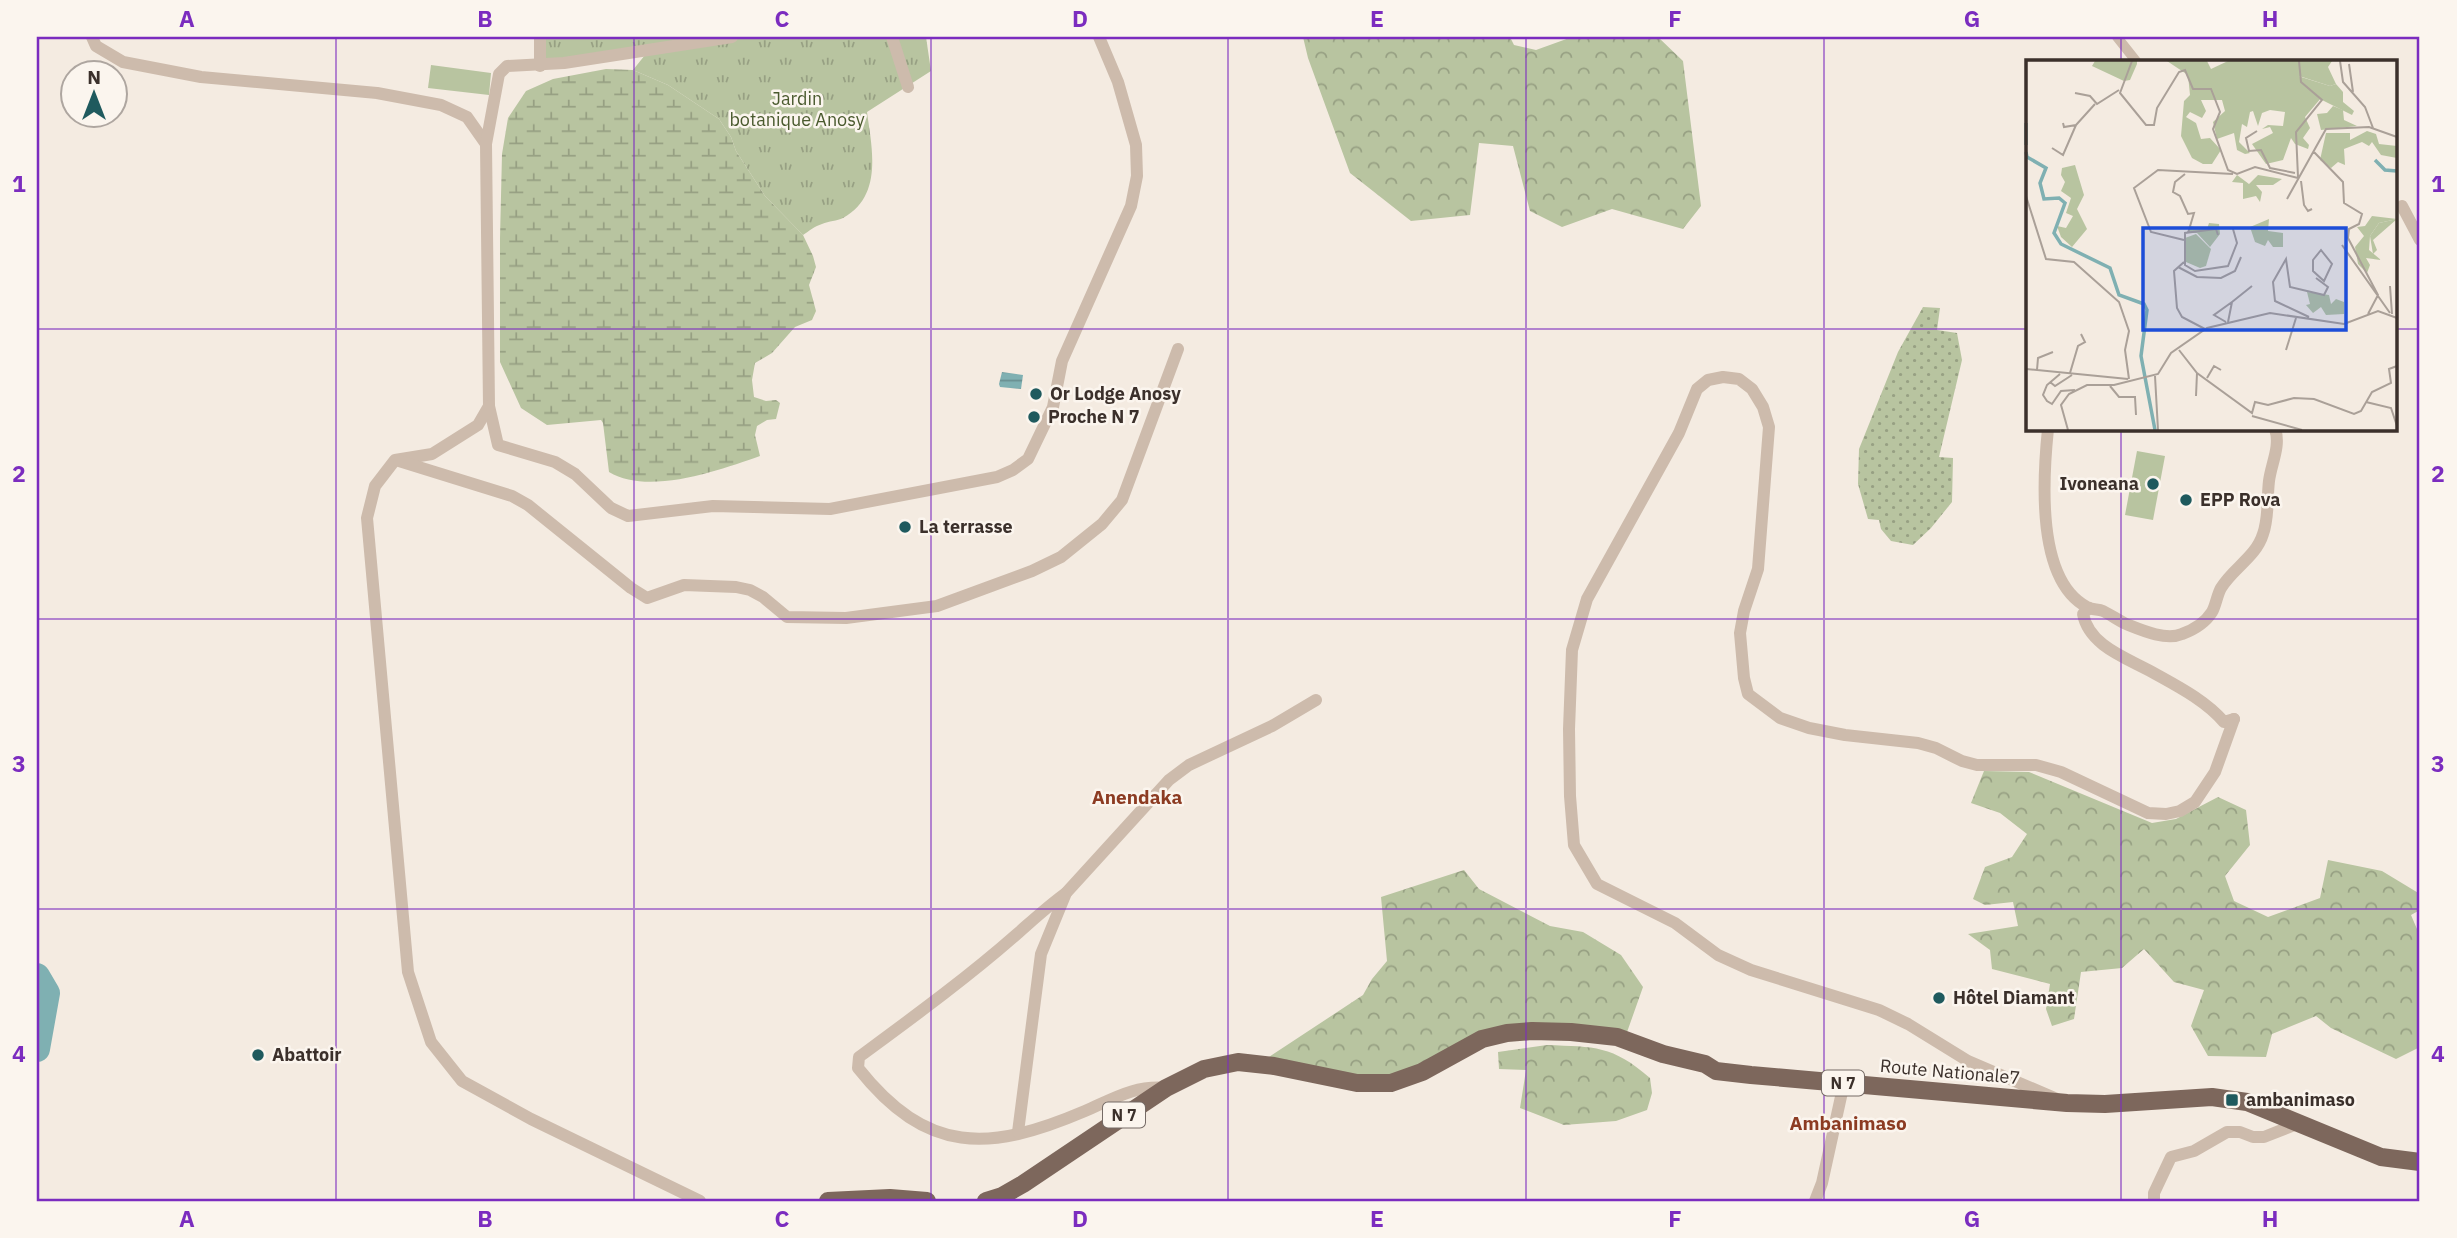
<svg xmlns="http://www.w3.org/2000/svg" width="2457" height="1238" font-family="'IBM Plex Sans',sans-serif">
  <style>
    .grass { fill: url(#grass-dots) }
    .forest { fill: url(#forest-crowns) }
    .wetland { fill: url(#wetland-marsh) }
    .park { fill: url(#park-tufts) }
    .pitch { fill: #b8c4a0 }
    .water { fill: url(#water-rules) }
    .lines { fill: none; stroke-linecap: round; stroke-linejoin: round }
    .river { stroke: #7fb0b2; stroke-width: 26 }
    .pedestrian { stroke: #cdbbac; stroke-width: 10 }
    .minor { stroke: #cdbbac; stroke-width: 12 }
    .primary { stroke: #7d675c; stroke-width: 18 }
    .grid { fill: none; stroke: #7b2cbf; stroke-width: 2; stroke-opacity: 0.55 }
    .poi-dot { fill: #1f5a5e; stroke: #fbf5ee; stroke-width: 2.5 }
    .labels { text-anchor: middle; stroke-width: 5; stroke-linejoin: round; paint-order: stroke }
    .shield { fill: #fbf5ee; stroke: #756b66; stroke-width: 2 }
    .shield-label { font-size: 16px; font-weight: bold; fill: #3b302b }
    .park-label { font-size: 18px; fill: #4a5a2e; stroke: #fbf5ee }
    .poi-label { font-size: 18px; font-weight: bold; fill: #3b302b; stroke: #fbf5ee; text-anchor: start }
    .street-label { font-size: 18px; fill: #3b302b; stroke: #fbf5ee }
    .neighbourhood-label { font-size: 19px; font-weight: bold; fill: #8c3b22; stroke: #fbf5ee }
    .inset-river { fill: none; stroke: #7fb0b2; stroke-width: 3.5 }
    .inset-road { fill: none; stroke: #aaa098; stroke-width: 2 }
    .view { fill: #1d4ed8; fill-opacity: 0.15; stroke: #1d4ed8; stroke-width: 3.5 }
    .inset-edge { fill: none; stroke: #3b302b; stroke-width: 3.5 }
    .neatline { fill: none; stroke: #7b2cbf; stroke-width: 2.5 }
    .grid-label { font-size: 23px; text-anchor: middle; font-weight: bold; fill: #7b2cbf }
  </style>
  <defs>
    <pattern id="grass-dots" width="8" height="8" patternUnits="userSpaceOnUse" patternTransform="scale(1.75)"><rect width="8" height="8" fill="#b8c4a0"/><path d="M2 2h.1M6 6h.1" fill="none" stroke="#97a083" stroke-width="1.8" stroke-linecap="round"/></pattern>
    <pattern id="forest-crowns" width="20" height="18" patternUnits="userSpaceOnUse" patternTransform="scale(1.75)"><rect width="20" height="18" fill="#b8c4a0"/><path d="M2 6a3 3 0 1 1 6 0M12 15a3 3 0 1 1 6 0" fill="none" stroke="#97a083"/></pattern>
    <pattern id="wetland-marsh" width="20" height="14" patternUnits="userSpaceOnUse" patternTransform="scale(1.75)"><rect width="20" height="14" fill="#b8c4a0"/><path d="M1 5h8M5 5V1M11 12h8M15 12V8" fill="none" stroke="#97a083"/></pattern>
    <pattern id="park-tufts" width="24" height="20" patternUnits="userSpaceOnUse" patternTransform="scale(1.75)"><rect width="24" height="20" fill="#b8c4a0"/><path d="M3 7l-1-3M5 7V3M7 7l1-3M15 17l-1-3M17 17v-4M19 17l1-3" fill="none" stroke="#97a083"/></pattern>
    <pattern id="water-rules" width="6" height="5" patternUnits="userSpaceOnUse" patternTransform="scale(1.75)"><rect width="6" height="5" fill="#7fb0b2"/><path d="M0 2.5h6" fill="none" stroke="#699091"/></pattern>
  </defs>
  <rect width="100%" height="100%" fill="#f4ebe1"/>
  <!-- grass -->
  <polygon class="grass" points="1923,307 1940,308 1937,330 1957,333 1962,360 1939,457 1953,458 1952,502 1931,528 1913,545 1891,541 1881,529 1879,520 1868,519 1858,484 1859,449 1898,352"/>
  <!-- forest -->
  <g class="forest">
    <polygon points="1303,37 1510,37 1514,45 1536,50 1572,37 1658,37 1683,61 1701,206 1683,229 1612,209 1562,227 1530,211 1513,146 1479,143 1470,215 1411,221 1350,173 1308,58"/>
    <polygon points="1984,771 2029,772 2152,823 2176,819 2218,797 2246,810 2250,845 2225,876 2234,901 2268,917 2320,898 2328,860 2382,871 2420,894 2420,910 2411,915 2420,936 2420,1047 2396,1059 2331,1028 2316,1016 2272,1034 2266,1057 2208,1056 2191,1026 2204,990 2174,982 2144,949 2122,968 2081,972 2074,1019 2052,1026 2046,1009 2050,984 1992,969 1990,950 1968,934 2018,926 2013,902 1985,905 1973,899 1985,867 2012,857 2027,834 2000,813 1971,803"/>
    <polygon points="1464,870 1479,889 1550,926 1583,932 1621,955 1643,987 1626,1035 1548,1024 1379,1083 1269,1057 1363,995 1372,979 1387,961 1381,897"/>
    <path d="M 1547,1045 C 1595,1047 1612,1045 1650,1078 L 1652,1093 L 1647,1110 L 1616,1121 L 1564,1125 L 1520,1108 L 1526,1070 L 1499,1069 L 1498,1052 Z"/>
  </g>
  <!-- wetland -->
  <path class="wetland" d="M 606,69 L 633,70 L 668,85 L 719,119 L 731,137 L 736,151 L 765,196 L 803,235 L 813,256 L 816,267 L 809,285 L 816,311 L 812,320 L 795,327 L 772,353 L 755,363 L 752,380 L 754,397 L 766,401 L 776,400 L 780,403 L 776,419 L 767,420 L 757,426 L 755,435 L 760,456 C 720,470 649,496 609,472 L 603,423 L 601,420 L 547,425 L 521,408 L 500,362 L 500,238 L 502,154 L 508,118 L 526,91 L 553,79 Z"/>
  <!-- park -->
  <path class="park" d="M 542,37 L 926,37 L 931,71 L 867,112 C 872,149 883,196 843,218 C 837,221 829,221 822,224 C 815,226 809,231 803,235 L 765,196 L 736,151 L 731,137 L 719,119 L 668,85 L 633,70 L 649,50 L 542,60 Z"/>
  <!-- pitch -->
  <g class="pitch">
    <polygon points="431,65 491,73 489,95 428,88"/>
    <polygon points="2137,451 2165,456 2153,520 2125,515"/>
  </g>
  <!-- water -->
  <polygon class="water" points="1002,372 1023,375 1021,389 1000,387 999,384"/>
  <g class="lines">
    <!-- river -->
    <polyline class="river" points="37,976 47,993 37,1049"/>
    <!-- pedestrian -->
    <polyline class="pedestrian" points="2117,37 2136,61"/>
    <!-- minor -->
    <g class="minor">
      <polyline points="92,37 96,46 123,62 201,77 377,93 441,105 467,117 486,144"/>
      <polyline points="732,37 564,63 507,66 499,74 486,144 489,406 498,445 555,462 575,474 611,508 628,516 713,506 830,509 997,477 1013,470 1028,459 1053,407 1062,361 1131,206 1137,176 1136,145 1118,82 1099,37"/>
      <polyline points="892,37 908,87"/>
      <polyline points="540,66 540,37"/>
      <polyline points="2402,206 2420,240"/>
      <polyline points="489,406 478,425 432,454 395,460 375,486 367,518 408,972 431,1042 462,1081 531,1119 700,1201"/>
      <path d="M 2048,429 C 2043,477 2036,580 2087,607 C 2092,610 2098,609 2103,611 C 2111,615 2118,620 2126,624 C 2141,630 2166,641 2182,634 C 2193,630 2205,623 2212,612 C 2216,605 2217,595 2221,588 C 2233,568 2256,557 2263,534 C 2269,518 2267,497 2269,481 C 2271,464 2281,446 2275,429"/>
      <polyline points="399,461 512,496 528,505 631,588 647,598 684,585 736,587 750,590 763,597 787,617 846,618 937,606 1032,571 1061,557 1102,524 1122,500 1178,349"/>
      <path d="M 2089,608 L 2083,614 C 2089,646 2127,658 2152,672 C 2177,686 2205,700 2224,722 L 2234,719"/>
      <path d="M 1066,893 C 1048,906 1033,920 1017,934 C 967,978 912,1018 859,1057 L 858,1068 C 927,1155 989,1152 1085,1111 C 1113,1099 1135,1085 1166,1088"/>
      <polyline points="2057,1099 1968,1061 1908,1024 1879,1010 1751,970 1718,955 1675,923 1597,884 1574,845 1570,796 1569,729 1572,650 1587,599 1679,433 1697,389 1708,380 1723,377 1739,379 1752,389 1763,407 1769,427 1758,569 1744,611 1740,633 1744,678 1748,694 1780,718 1809,728 1845,735 1918,743 1936,748 1962,761 1977,765 2036,765 2061,772 2148,813 2166,814 2180,811 2195,802 2215,772 2234,719"/>
      <polyline points="1018,1132 1041,954 1066,893 1169,780 1189,765 1272,726 1316,700"/>
      <polyline points="1815,1201 1822,1183 1844,1083"/>
      <polyline points="2154,1201 2154,1193 2171,1157 2194,1151 2227,1132 2240,1132 2253,1137 2264,1137 2297,1124"/>
    </g>
    <!-- primary -->
    <g class="primary">
      <polyline points="828,1201 890,1198 927,1201"/>
      <polyline points="986,1201 1002,1196 1023,1184 1166,1088 1204,1069 1238,1062 1274,1066 1357,1083 1391,1083 1422,1072 1482,1039 1507,1033 1532,1031 1571,1032 1617,1037 1663,1054 1705,1064 1716,1071 1751,1075 2067,1103 2105,1104 2212,1097 2247,1102 2381,1157 2420,1162"/>
    </g>
  </g>
  <!-- grid -->
  <path class="grid" d="M 336,37 L 336,1201M 634,37 L 634,1201M 931,37 L 931,1201M 1228,37 L 1228,1201M 1526,37 L 1526,1201M 1824,37 L 1824,1201M 2121,37 L 2121,61M 37,329 L 2028,329M 2396,329 L 2420,329M 2121,429 L 2121,1201M 37,619 L 2420,619M 37,909 L 2420,909"/>
  <!-- markers -->
  <g class="poi-dot">
    <circle cx="1036" cy="394" r="7"/>
    <circle cx="1034" cy="417" r="7"/>
    <circle cx="2153" cy="484" r="7"/>
    <circle cx="2186" cy="500" r="7"/>
    <circle cx="905" cy="527" r="7"/>
    <circle cx="1939" cy="998" r="7"/>
    <circle cx="258" cy="1055" r="7"/>
    <rect x="2225" y="1093" width="14" height="14" rx="3.5"/>
  </g>
  <g class="labels">
    <!-- shield labels -->
    <g class="shield">
      <rect x="1822" y="1070.5" width="42" height="25" rx="5"/>
      <rect x="1103" y="1102.5" width="42" height="25" rx="5"/>
    </g>
    <g class="shield-label">
      <text x="1843" y="1089">N 7</text>
      <text x="1124" y="1121">N 7</text>
    </g>
    <!-- park labels -->
    <g class="park-label">
      <text x="797" y="105">Jardin<tspan x="797" dy="21">botanique Anosy</tspan></text>
    </g>
    <!-- poi labels -->
    <g class="poi-label">
      <text x="1050" y="400">Or Lodge Anosy</text>
      <text x="1048" y="423">Proche N 7</text>
      <text x="2139" y="490" text-anchor="end">Ivoneana</text>
      <text x="2200" y="506">EPP Rova</text>
      <text x="919" y="533">La terrasse</text>
      <text x="1953" y="1004">Hôtel Diamant</text>
      <text x="272" y="1061">Abattoir</text>
      <text x="2246" y="1106">ambanimaso</text>
    </g>
    <!-- street labels -->
    <g class="street-label">
      <text transform="translate(1950 1072) rotate(5)" y="6">Route Nationale7</text>
    </g>
    <!-- neighbourhood labels -->
    <g class="neighbourhood-label">
      <text x="1137" y="804">Anendaka</text>
      <text x="1848" y="1130">Ambanimaso</text>
    </g>
  </g>
  <!-- overview -->
  <g transform="translate(2026 60)">
    <rect width="371" height="371" fill="#f4ebe1"/>
    <path d="M 272,16 L 304,26 L 310,24 L 317,32 L 317,42 L 328,51 L 326,55 L 296,40 ZM 341,71 L 350,74 L 353,84 L 371,86 L 371,98 L 355,95 L 346,82 L 343,86 L 336,82 L 318,89 L 319,105 L 312,102 L 305,108 L 294,100 L 300,73 L 324,73 L 324,80 ZM 371,159 L 347,180 L 351,190 L 347,194 L 344,176 L 353,163 Z" fill="#b8c4a0"/>
    <path d="M 69,1 L 111,1 L 111,4 L 104,20 L 98,21 L 66,6 ZM 141,1 L 181,1 L 185,9 L 202,1 L 306,1 L 302,7 L 310,24 L 304,26 L 273,16 L 295,38 L 279,57 L 284,68 L 277,78 L 283,85 L 282,89 L 269,84 L 265,78 L 257,100 L 240,104 L 226,84 L 247,73 L 244,67 L 236,69 L 242,65 L 257,66 L 259,52 L 244,50 L 236,53 L 232,66 L 227,51 L 224,52 L 221,67 L 216,64 L 213,82 L 224,93 L 219,94 L 211,90 L 208,73 L 191,79 L 187,62 L 199,51 L 196,40 L 175,40 L 180,51 L 176,58 L 164,52 L 160,57 L 170,63 L 175,79 L 184,78 L 195,90 L 186,104 L 177,104 L 166,98 L 155,76 L 158,41 L 164,35 L 162,15 ZM 307,46 L 317,50 L 318,60 L 331,66 L 295,70 L 291,54 L 301,53 ZM 49,105 L 58,135 L 51,149 L 61,169 L 46,187 L 35,177 L 31,166 L 40,168 L 47,156 L 40,153 L 45,138 L 35,131 L 39,122 L 35,115 L 36,108 ZM 211,115 L 223,124 L 232,115 L 256,119 L 247,125 L 230,125 L 236,132 L 234,142 L 230,136 L 217,139 L 217,123 L 206,122 ZM 346,156 L 371,159 L 353,163 L 344,176 L 343,190 L 355,200 L 340,198 L 344,205 L 341,213 L 332,204 L 329,187 L 338,176 L 331,167 L 339,166 ZM 243,159 L 242,171 L 257,173 L 257,187 L 247,187 L 242,180 L 239,186 L 229,182 L 224,167 ZM 281,232 L 303,235 L 305,244 L 310,239 L 318,242 L 318,254 L 300,255 L 295,247 L 287,253 L 280,245 L 284,244 Z" fill="#b8c4a0"/>
    <path d="M 170,174 L 185,189 L 180,206 L 174,208 L 160,202 L 159,178 Z" fill="#b8c4a0"/>
    <path d="M 183,163 L 193,164 L 194,174 L 184,187 L 171,173 L 162,173 L 163,166 L 181,169 Z" fill="#b8c4a0"/>
    <path class="inset-river" d="M 0,63 L 0,85M 0,92 L 1,97 L 20,108 L 14,123 L 18,139 L 33,138 L 39,143 L 28,173 L 35,184 L 84,208 L 93,235 L 118,244 L 121,250 L 115,296 L 129,370M 349,100 L 359,110 L 371,111"/>
    <path class="inset-road" d="M 106,1 L 94,33 L 120,65 L 128,65 L 131,48 L 153,12 L 159,10 L 167,29 L 185,29 L 194,52 L 187,69 L 202,110 L 211,114 L 229,107 L 272,118M 314,1 L 317,22 L 339,47 L 347,68M 323,4 L 327,32M 49,33 L 64,36 L 71,44 L 93,30M 37,63 L 38,67 L 50,65 L 69,44M 231,71 L 220,78 L 223,91 L 235,90 L 244,108 L 269,113M 26,88 L 37,95 L 50,65M 287,91 L 317,122 L 318,143 L 336,154 L 333,164 L 323,169 L 322,178 L 352,235 L 342,254M 159,114 L 149,122 L 147,132 L 154,136 L 162,154 L 168,153 L 162,173M 272,117 L 270,72 L 296,40 L 275,22 L 273,1M 275,121 L 278,145 L 282,151 L 286,149M 0,136 L 20,199 L 48,202 L 93,242 L 103,271 L 99,290 L 103,319M 261,139 L 300,69 L 343,67 L 371,77M 192,175 L 190,169 L 159,173 L 159,205 L 169,211 L 202,206 L 211,183 L 207,169M 158,180 L 125,172 L 108,128 L 132,110 L 207,114M 316,185 L 364,253M 295,190 L 306,204 L 298,221 L 287,211 L 287,200 ZM 158,202 L 148,211 L 151,248 L 156,257 L 179,269M 152,207 L 171,217 L 195,218 L 209,211 L 215,197M 364,226 L 366,254M 283,257 L 249,241 L 247,222 L 260,199 L 264,227 L 298,235 L 302,227 L 290,218M 371,260 L 371,282M 200,262 L 188,255 L 206,242M 202,262 L 206,242 L 226,226M 153,290 L 171,313 L 226,353 L 229,342 L 242,345 L 268,338 L 288,339 L 328,354 L 335,351 L 346,332 L 365,323 L 363,309 L 371,306M 260,290 L 270,258M 0,309 L 102,319M 11,310 L 12,298 L 27,292M 44,313 L 52,286 L 59,282 L 55,274M 34,314 L 21,325 L 17,335 L 21,341 L 26,344 L 35,331 L 49,330M 129,316 L 132,370M 181,318 L 188,306 L 195,310M 24,322 L 29,326 L 46,315M 84,326 L 93,337 L 109,337 L 110,355M 170,336 L 171,313M 340,342 L 365,348 L 371,366M 226,356 L 276,370M 42,370 L 35,345 L 43,334 L 61,325 L 88,325 L 132,314 L 145,293 L 181,268 L 244,253 L 318,264 L 352,251 L 371,258"/>
    <path class="view" d="M 117,168 L 320,168 L 320,270 L 117,270 Z"/>
    <rect width="371" height="371" class="inset-edge"/>
  </g>
  <!-- border -->
  <rect width="2457" height="1238" fill="none" stroke="#fbf5ee" stroke-width="77"/>
  <!-- north arrow -->
  <g transform="translate(94 94)"><circle r="33" fill="#fbf5ee" stroke="#aea6a0" stroke-width="2"/>
  <path d="M0-5L12 26L0 18L-12 26Z" fill="#1f5a5e"/>
  <text y="-10" font-size="19" font-weight="bold" text-anchor="middle" fill="#3b302b">N</text>
  </g>
  <rect x="38" y="38" width="2380" height="1162" class="neatline"/>
  <g class="grid-label">
    <text x="187" y="27">A</text>
    <text x="485" y="27">B</text>
    <text x="782" y="27">C</text>
    <text x="1080" y="27">D</text>
    <text x="1377" y="27">E</text>
    <text x="1675" y="27">F</text>
    <text x="1972" y="27">G</text>
    <text x="2270" y="27">H</text>
    <text x="19" y="192">1</text>
    <text x="2438" y="192">1</text>
    <text x="19" y="482">2</text>
    <text x="2438" y="482">2</text>
    <text x="19" y="772">3</text>
    <text x="2438" y="772">3</text>
    <text x="19" y="1062">4</text>
    <text x="2438" y="1062">4</text>
    <text x="187" y="1227">A</text>
    <text x="485" y="1227">B</text>
    <text x="782" y="1227">C</text>
    <text x="1080" y="1227">D</text>
    <text x="1377" y="1227">E</text>
    <text x="1675" y="1227">F</text>
    <text x="1972" y="1227">G</text>
    <text x="2270" y="1227">H</text>
  </g>
</svg>
